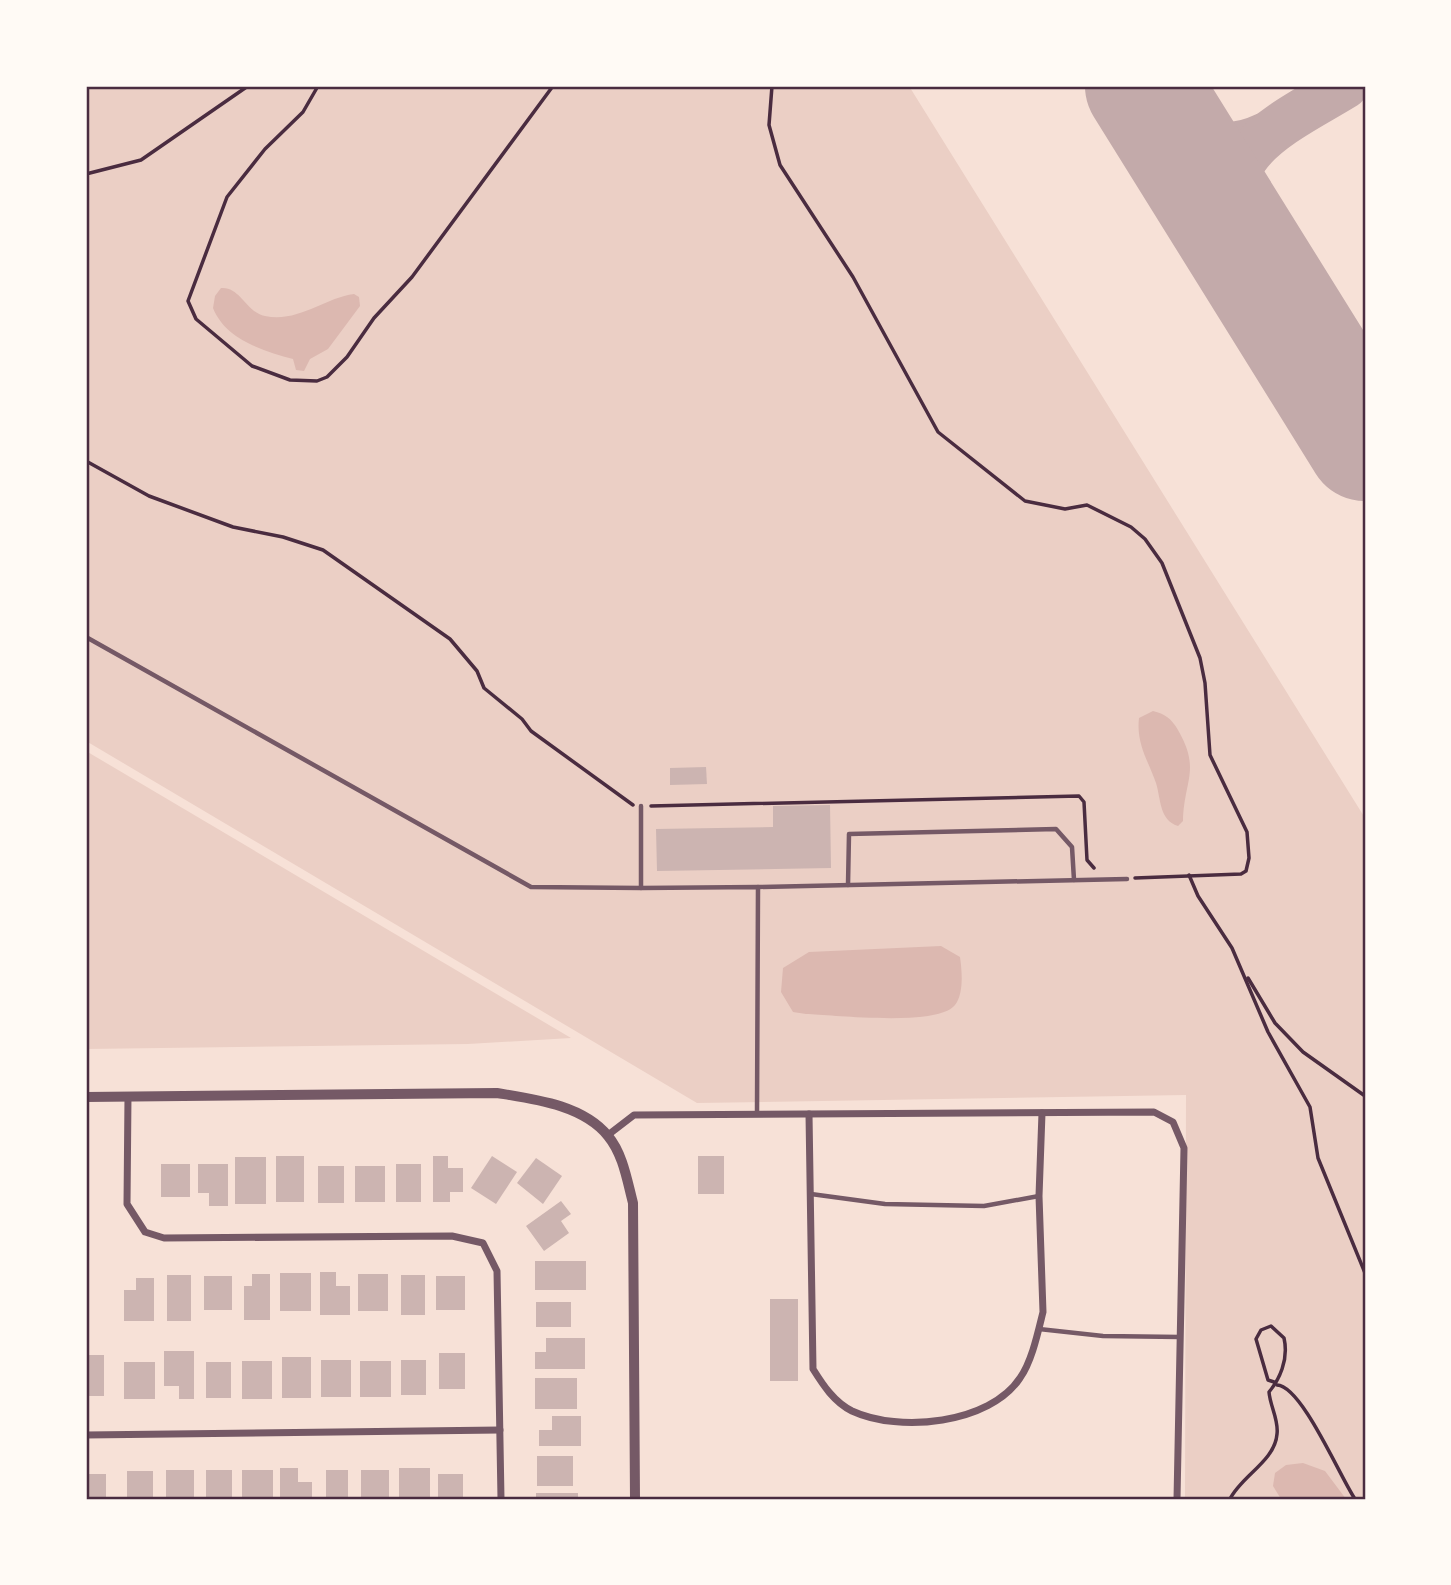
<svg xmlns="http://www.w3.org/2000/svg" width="1451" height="1585" font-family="'PT Sans Narrow',sans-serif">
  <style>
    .green { fill: #ebcfc5 }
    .water { fill: #dcb8b0 }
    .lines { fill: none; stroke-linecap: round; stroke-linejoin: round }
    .taxiway { stroke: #c3aaaa; stroke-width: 46 }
    .runway { stroke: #c3aaaa; stroke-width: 116 }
    .building { fill: #ccb4b1 }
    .path { stroke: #4a2c40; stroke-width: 3.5 }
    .service { stroke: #755966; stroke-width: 4.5 }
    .minor { stroke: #755966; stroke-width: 7 }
    .tertiary { stroke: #755966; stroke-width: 10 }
    .neatline { fill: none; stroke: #4a2c40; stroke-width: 2.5 }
  </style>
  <rect width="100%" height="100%" fill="#f7e1d7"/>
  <!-- green -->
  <g class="green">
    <polygon points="86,86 909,86 1365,818 1365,1499 1185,1499 1186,1095 697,1103 86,741"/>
    <polygon points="86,751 571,1038 468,1044 86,1049"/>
  </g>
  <!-- water -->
  <g class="water">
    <path d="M 221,288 C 240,286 247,313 265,316 C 298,323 324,298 354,294 L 359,297 L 360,306 L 328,349 L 310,359 L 304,371 L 296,370 L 293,359 C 263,351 225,339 213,308 L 215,296 Z"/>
    <path d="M 1153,711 C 1165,714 1171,718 1178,730 C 1201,770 1184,780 1183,821 L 1178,826 C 1159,820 1161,799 1156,783 C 1148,760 1136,744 1139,718 Z"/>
    <path d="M 941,946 L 960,957 C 962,971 964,993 955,1005 C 938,1027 835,1015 806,1014 L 793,1012 L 781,992 L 783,968 L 809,952 Z"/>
    <polygon points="1303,1463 1325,1471 1346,1499 1281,1499 1273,1486 1275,1473 1286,1465"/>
  </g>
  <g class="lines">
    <!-- taxiway -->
    <g class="taxiway">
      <path d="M 1147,86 C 1176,132 1209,162 1266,135"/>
      <path d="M 1327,374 L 1241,234 C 1205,154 1290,120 1345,86"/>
    </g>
    <!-- runway -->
    <polyline class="runway" points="1143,86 1365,443"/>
  </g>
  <!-- building -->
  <g class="building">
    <polygon points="706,767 707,784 670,785 670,768"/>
    <polygon points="830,805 831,868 657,871 656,829 773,827 773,806"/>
    <rect x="276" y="1156" width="28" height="46"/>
    <polygon points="433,1156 448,1156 448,1168 463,1168 463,1192 450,1192 450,1202 433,1202"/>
    <polygon points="492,1156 517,1172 496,1204 471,1188"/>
    <rect x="698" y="1156" width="26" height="38"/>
    <rect x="235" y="1157" width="31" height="47"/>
    <polygon points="536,1158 562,1176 543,1204 517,1183"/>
    <rect x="161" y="1164" width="29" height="33"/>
    <polygon points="198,1164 228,1164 228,1206 209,1206 209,1193 198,1193"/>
    <rect x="396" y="1164" width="25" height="38"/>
    <rect x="318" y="1166" width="26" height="37"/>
    <rect x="355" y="1166" width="30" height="36"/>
    <polygon points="561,1201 571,1214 561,1221 569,1233 544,1251 526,1226"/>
    <rect x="535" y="1261" width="51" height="29"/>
    <polygon points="320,1272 336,1272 336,1286 350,1286 350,1315 320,1315"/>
    <rect x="280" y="1273" width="31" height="38"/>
    <polygon points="252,1274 270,1274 270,1320 244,1320 244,1286 252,1286"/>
    <rect x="358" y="1274" width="30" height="37"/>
    <rect x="167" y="1275" width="24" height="46"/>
    <rect x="401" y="1275" width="24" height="40"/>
    <rect x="204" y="1276" width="28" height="34"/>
    <rect x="436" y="1276" width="29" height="34"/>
    <polygon points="136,1278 154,1278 154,1321 124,1321 124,1290 136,1290"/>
    <rect x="770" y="1299" width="28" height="82"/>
    <rect x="536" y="1302" width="35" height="25"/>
    <polygon points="546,1338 585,1338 585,1369 535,1369 535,1352 546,1352"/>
    <polygon points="164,1351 194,1351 194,1399 179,1399 179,1386 164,1386"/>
    <rect x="439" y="1353" width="26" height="36"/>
    <rect x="86" y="1355" width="18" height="41"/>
    <rect x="282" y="1357" width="29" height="41"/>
    <rect x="321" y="1360" width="30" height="37"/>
    <rect x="401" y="1360" width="25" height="35"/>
    <rect x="242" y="1361" width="30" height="38"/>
    <rect x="360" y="1361" width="31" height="36"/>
    <rect x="124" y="1362" width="31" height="37"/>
    <rect x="206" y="1362" width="25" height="36"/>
    <rect x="535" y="1378" width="42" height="31"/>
    <polygon points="552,1416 581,1416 581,1446 539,1446 539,1430 552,1430"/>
    <rect x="537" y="1456" width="36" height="30"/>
    <polygon points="280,1468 298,1468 298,1482 312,1482 312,1499 280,1499"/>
    <rect x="399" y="1468" width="31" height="31"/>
    <rect x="166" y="1470" width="28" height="29"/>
    <rect x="206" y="1470" width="26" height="29"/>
    <rect x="242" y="1470" width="31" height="29"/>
    <rect x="326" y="1470" width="22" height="29"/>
    <rect x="361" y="1470" width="28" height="29"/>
    <rect x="127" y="1471" width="26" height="28"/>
    <rect x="86" y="1474" width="20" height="25"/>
    <rect x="438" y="1474" width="25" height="25"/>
    <rect x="536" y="1493" width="42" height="6"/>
  </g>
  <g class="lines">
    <!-- path -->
    <g class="path">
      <polyline points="318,86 303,112 265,149 227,197 188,301 196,319 252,366 290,380 317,381 327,377 347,357 374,318 412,277 553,86"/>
      <polyline points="772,86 769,125 780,165 853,277 938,432 1025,501 1065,509 1087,505 1131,527 1145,539 1162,563 1200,658 1205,683 1210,755 1247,832 1249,858 1246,871 1241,874 1135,878"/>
      <polyline points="86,174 141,160 248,86"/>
      <polyline points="86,461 149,496 233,527 283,537 323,550 450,639 477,671 484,688 522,719 531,731 633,805"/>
      <polyline points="651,806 1079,796 1084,802 1087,860 1094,868"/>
      <polyline points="1189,875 1198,896 1232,948 1268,1032 1310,1107 1318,1158 1365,1273"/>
      <polyline points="1248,978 1275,1023 1303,1052 1365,1096"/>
      <path d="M 1277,1385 C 1302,1386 1340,1477 1355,1499"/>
      <path d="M 1230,1499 C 1241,1476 1275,1461 1277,1434 C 1279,1420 1270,1406 1269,1392 C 1279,1380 1289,1360 1284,1338 L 1271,1326 L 1261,1330 L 1256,1339 L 1268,1380 L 1274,1382"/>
    </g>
    <!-- service -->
    <g class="service">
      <polyline points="86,637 531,887 641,888"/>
      <polyline points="641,806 641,888 758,887 757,1114"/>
      <polyline points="848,885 849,834 1056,829 1072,847 1074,880"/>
      <polyline points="758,887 1127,879"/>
      <polyline points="811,1194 885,1204 984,1206 1039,1196"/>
      <polyline points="1039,1329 1103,1336 1180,1337"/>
    </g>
    <!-- minor -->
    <g class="minor">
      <polyline points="128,1096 127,1204 145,1232 164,1238 452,1236 483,1243 497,1271 501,1499"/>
      <path d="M 809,1114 L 813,1369 C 823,1385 834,1402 852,1411 C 899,1433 990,1424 1020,1378 C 1032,1361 1038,1332 1043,1312 L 1039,1196 L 1042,1113"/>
      <polyline points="608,1135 634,1115 1154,1112 1173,1122 1184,1148 1177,1499"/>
      <polyline points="86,1435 500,1430"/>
    </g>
    <!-- tertiary -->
    <path class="tertiary" d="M 86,1097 L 497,1093 C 534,1099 583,1105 608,1136 C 623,1154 627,1180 633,1203 L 635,1499"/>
  </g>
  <!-- border -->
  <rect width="1451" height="1585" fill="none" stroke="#fffaf5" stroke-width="175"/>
  <rect x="88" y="88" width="1276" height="1410" class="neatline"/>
</svg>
